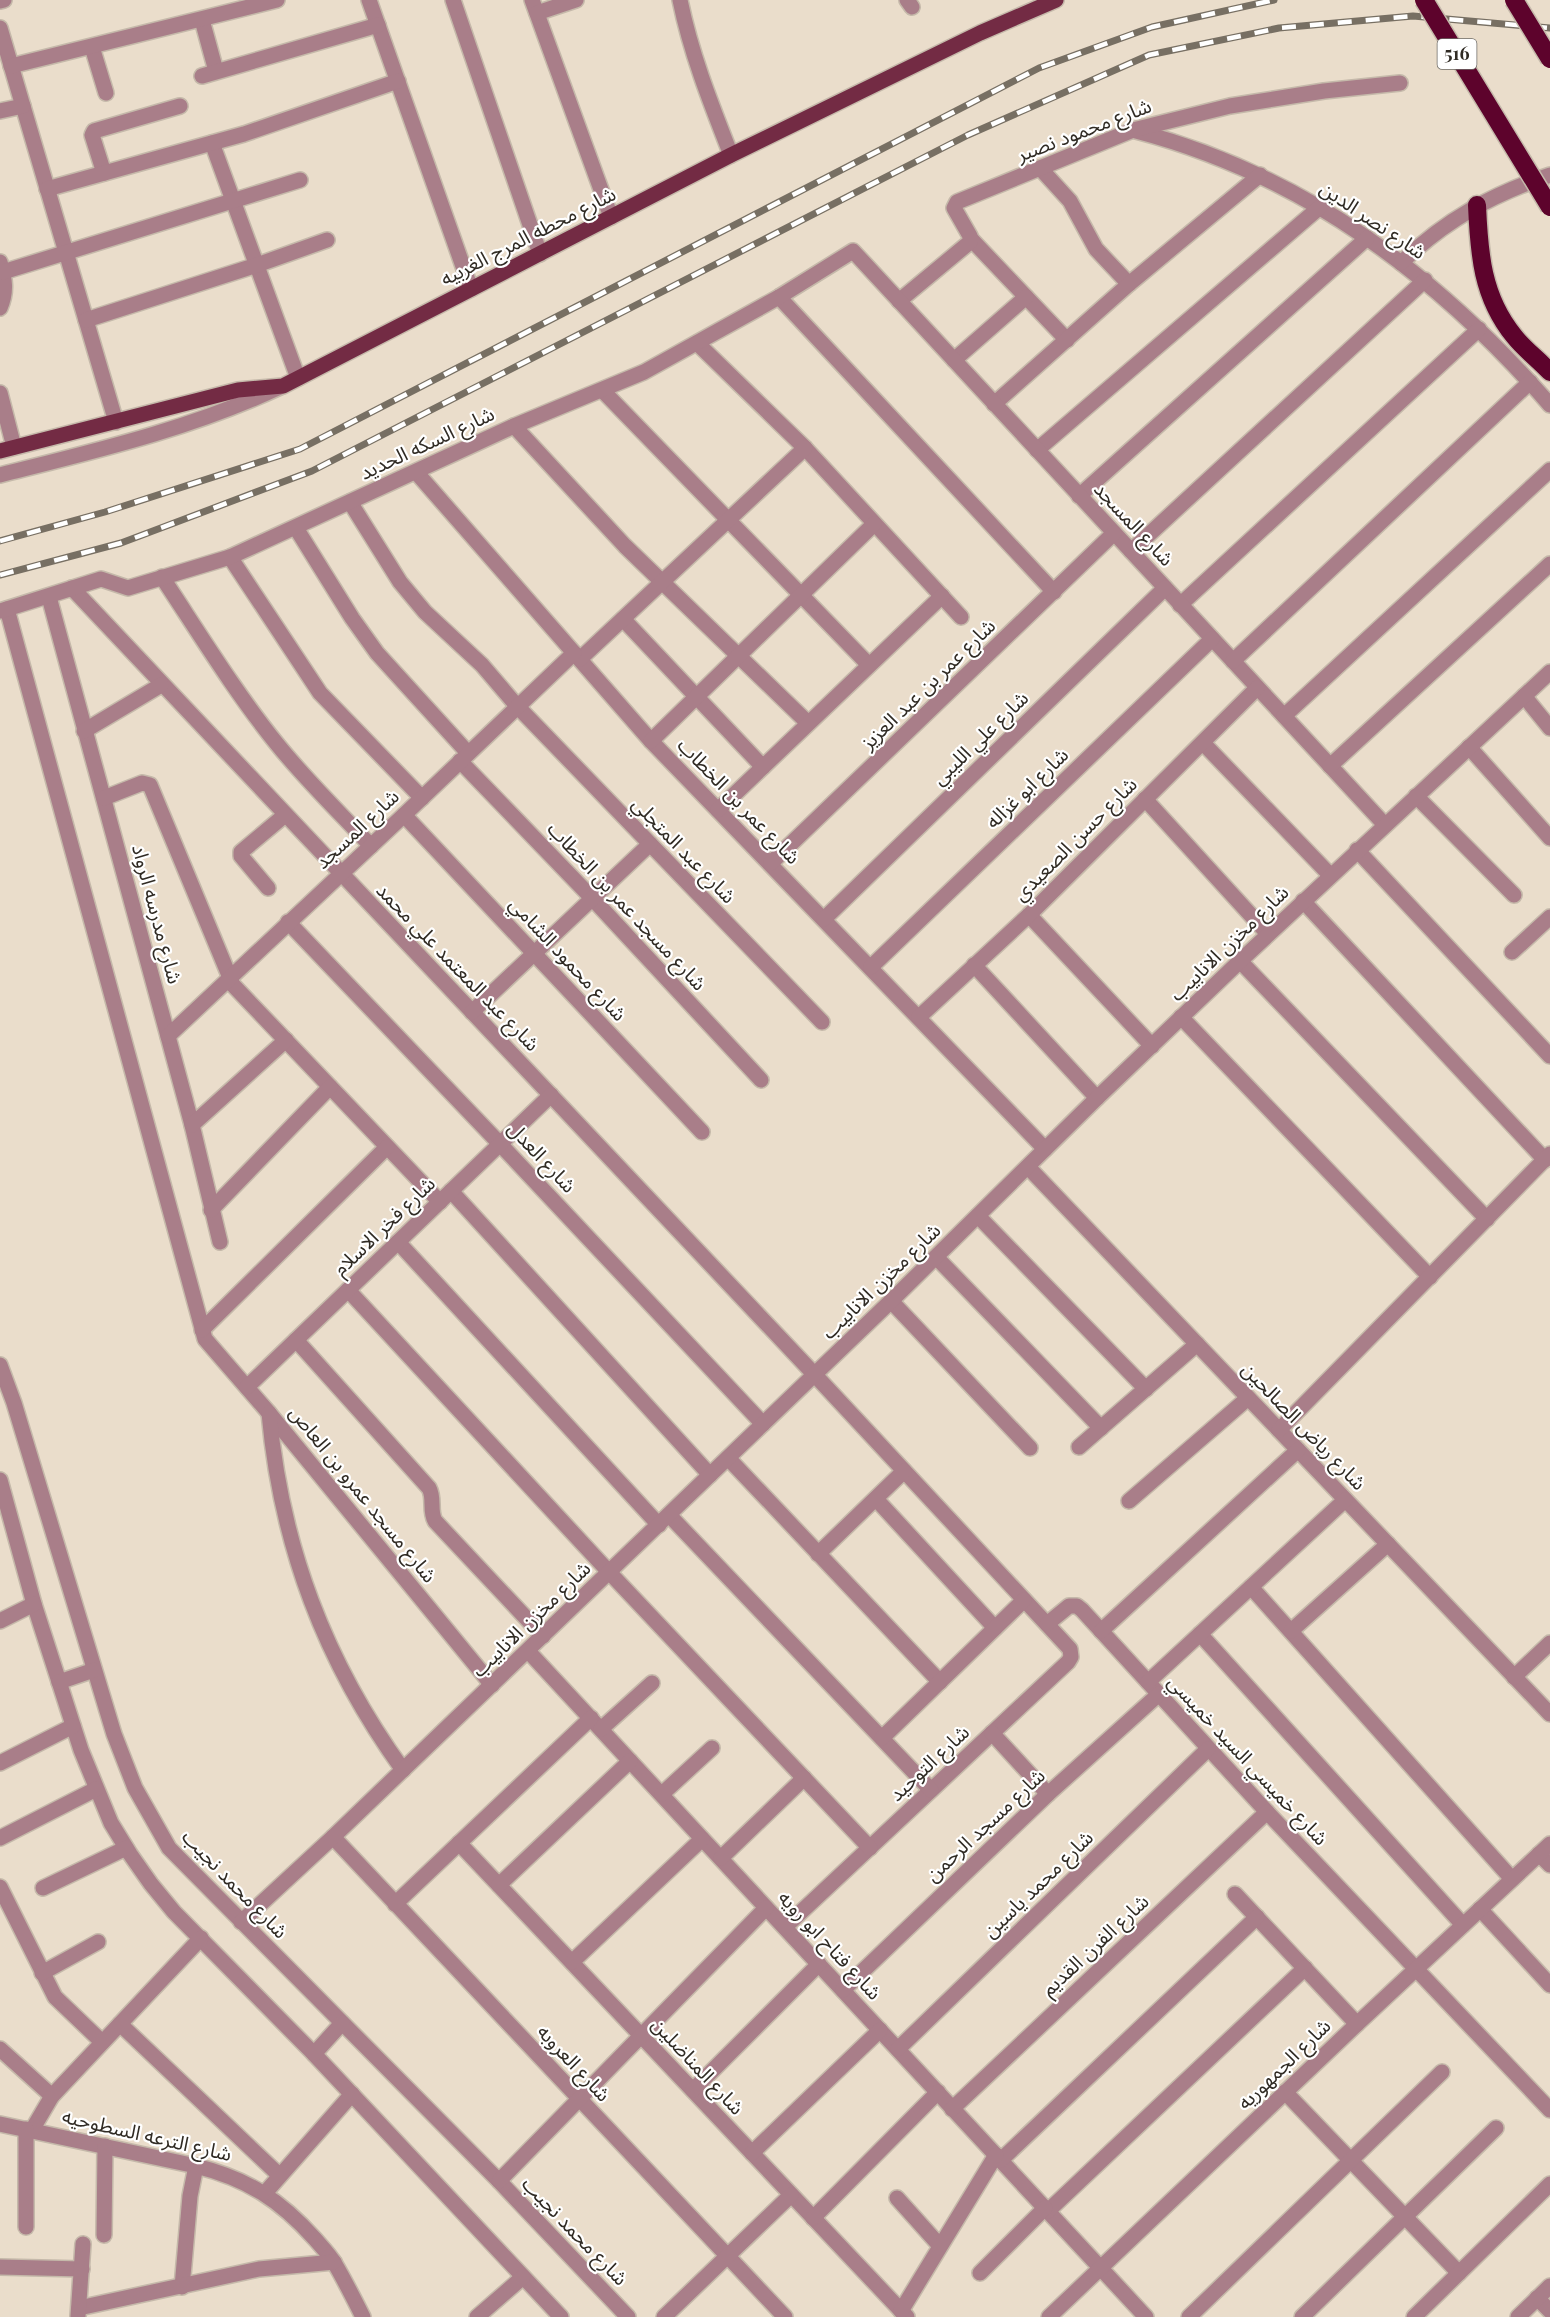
<svg xmlns="http://www.w3.org/2000/svg" width="1550" height="2317" font-family="'Playfair Display','Noto Sans Arabic',serif">
  <style>
    .lines { fill: none; stroke-linecap: round; stroke-linejoin: round }
    .minor-casing { stroke: #c5b9aa; stroke-width: 18 }
    .major-casing { stroke: #c5b9aa; stroke-width: 18 }
    .highway-casing { stroke: #c5b9aa; stroke-width: 21 }
    .minor { stroke: #a97e89; stroke-width: 15 }
    .major { stroke: #732b44; stroke-width: 15 }
    .highway { stroke: #5d032c; stroke-width: 18 }
    .rail-casing { stroke: #776f63; stroke-width: 7 }
    .rail { stroke: #fff; stroke-width: 4.5; stroke-dasharray: 14; stroke-linecap: butt }
    .highway-bridge-casing { stroke: #c5b9aa; stroke-width: 21; stroke-linecap: butt }
    .highway-bridge { stroke: #5d032c; stroke-width: 18 }
    .labels { text-anchor: middle; stroke-width: 4.5; stroke-linejoin: round; paint-order: stroke }
    .shield { fill: #fff; stroke: #6e6b66; stroke-width: 1.5 }
    .shield-label { font-size: 18px; font-weight: bold; fill: #302b24 }
    .street-label { font-size: 20px; fill: #302b24; stroke: #fff }
  </style>
  <rect width="100%" height="100%" fill="#eaddcb"/>
  <g class="lines">
    <defs>
      <g id="minor">
        <polyline points="369,0 471,289"/>
        <polyline points="453,0 540,254"/>
        <polyline points="532,0 611,217"/>
        <path d="M 680,0 C 691,54 711,104 731,155"/>
        <polyline points="907,0 912,7"/>
        <polyline points="0,1 4,0"/>
        <polyline points="537,13 576,0"/>
        <polyline points="202,20 216,71"/>
        <polyline points="0,28 116,422"/>
        <polyline points="92,47 106,93"/>
        <polyline points="11,66 277,0"/>
        <polyline points="202,76 378,25"/>
        <polyline points="0,111 23,106"/>
        <path d="M 1136,131 C 1304,175 1437,275 1550,405"/>
        <polyline points="212,143 298,378"/>
        <polyline points="1040,168 1070,201 1096,249 1129,284"/>
        <polyline points="104,173 92,135 94,131 180,106"/>
        <polyline points="47,189 244,134 398,81"/>
        <polyline points="971,239 1067,340"/>
        <path d="M 0,262 C 5,279 7,292 0,308"/>
        <path d="M 1401,263 C 1445,220 1493,194 1550,175"/>
        <polyline points="3,272 300,180"/>
        <polyline points="779,297 1054,592"/>
        <polyline points="899,301 970,242 970,236 954,208 957,202 1133,130 1230,106 1324,91 1400,83"/>
        <polyline points="86,320 257,265 327,240"/>
        <polyline points="697,343 805,448 961,617"/>
        <polyline points="954,360 1026,297"/>
        <polyline points="603,391 869,665"/>
        <polyline points="0,393 14,447"/>
        <polyline points="994,404 1129,284 1260,175"/>
        <polyline points="514,426 625,546 808,723"/>
        <polyline points="1037,450 1320,207"/>
        <polyline points="416,472 651,741 1045,1149"/>
        <path d="M 0,475 C 95,451 190,429 280,387"/>
        <polyline points="1079,496 1367,238"/>
        <polyline points="350,502 400,582 425,612 482,665 517,706 822,1022"/>
        <polyline points="296,528 352,618 377,653 468,753"/>
        <polyline points="1131,551 1425,280"/>
        <polyline points="230,557 320,693 422,798"/>
        <path d="M 162,577 C 199,633 235,692 277,744 C 306,780 339,812 371,846"/>
        <polyline points="72,588 814,1374 1070,1649 1071,1657 1068,1662 785,1927"/>
        <polyline points="49,597 192,1125 220,1242"/>
        <polyline points="1180,605 1479,329"/>
        <polyline points="7,609 205,1339 269,1413 492,1685"/>
        <polyline points="0,611 101,579 128,588 230,557 514,426 644,372 779,297 853,251 1385,825"/>
        <polyline points="623,619 763,767"/>
        <polyline points="580,659 805,448"/>
        <polyline points="1233,661 1530,382"/>
        <polyline points="1524,696 1550,728"/>
        <polyline points="1284,716 1550,470"/>
        <polyline points="84,731 161,685"/>
        <polyline points="651,741 874,524"/>
        <polyline points="1203,743 1330,875"/>
        <polyline points="1469,747 1550,838"/>
        <polyline points="460,761 592,898 761,1080"/>
        <polyline points="1330,766 1550,564"/>
        <polyline points="1416,796 1514,895"/>
        <polyline points="104,798 142,783 150,785 233,985 440,1202"/>
        <polyline points="1145,799 1268,934"/>
        <polyline points="718,810 942,596"/>
        <polyline points="404,815 702,1132"/>
        <polyline points="1357,850 1550,1056"/>
        <polyline points="771,863 1114,533"/>
        <polyline points="268,888 241,856 241,852 285,815"/>
        <polyline points="1303,901 1545,1160"/>
        <polyline points="1029,915 1152,1046"/>
        <polyline points="824,919 1165,588"/>
        <polyline points="288,922 500,1144 763,1424"/>
        <polyline points="1512,952 1550,917"/>
        <polyline points="1240,961 1487,1219"/>
        <polyline points="974,965 1097,1098"/>
        <polyline points="871,967 1212,639"/>
        <polyline points="472,1012 650,844"/>
        <polyline points="919,1017 1029,915 1257,688"/>
        <polyline points="1181,1017 1430,1277"/>
        <polyline points="168,1036 404,815 574,653"/>
        <polyline points="192,1125 286,1040"/>
        <polyline points="1028,1167 1550,1714"/>
        <polyline points="451,1191 710,1475"/>
        <polyline points="211,1210 330,1087"/>
        <polyline points="978,1216 1146,1389"/>
        <polyline points="398,1242 659,1525"/>
        <polyline points="936,1257 1101,1428"/>
        <polyline points="348,1290 609,1572 870,1848"/>
        <polyline points="891,1301 1030,1448"/>
        <polyline points="202,1330 387,1147"/>
        <path d="M 296,1340 L 429,1488 C 435,1499 429,1510 435,1521 L 543,1636"/>
        <polyline points="0,1365 14,1403 114,1734 135,1788 169,1848 499,2181 628,2317"/>
        <polyline points="247,1387 551,1095"/>
        <path d="M 269,1413 C 281,1546 325,1662 403,1770"/>
        <polyline points="1279,1430 1550,1154"/>
        <polyline points="1079,1447 1197,1344"/>
        <polyline points="728,1458 940,1682"/>
        <polyline points="0,1480 34,1604 81,1750 111,1823 130,1854 151,1884 174,1912 314,2054 561,2317"/>
        <polyline points="876,1499 995,1628"/>
        <polyline points="1129,1501 1248,1398"/>
        <polyline points="669,1515 931,1790"/>
        <polyline points="818,1554 904,1471"/>
        <polyline points="1251,1587 1512,1879"/>
        <polyline points="0,1621 34,1604"/>
        <polyline points="1047,1624 1069,1606 1077,1606 1082,1610 1267,1812 1550,2110"/>
        <polyline points="1101,1631 1298,1450"/>
        <polyline points="1291,1631 1388,1544"/>
        <polyline points="1200,1634 1463,1925"/>
        <polyline points="528,1651 1146,2317"/>
        <polyline points="1514,1677 1550,1643"/>
        <polyline points="59,1682 94,1670"/>
        <polyline points="1148,1682 1345,1500"/>
        <polyline points="601,1729 652,1683"/>
        <polyline points="992,1733 1048,1794"/>
        <polyline points="882,1738 1024,1600"/>
        <polyline points="0,1763 73,1726"/>
        <polyline points="662,1794 712,1748"/>
        <polyline points="333,1837 785,2317"/>
        <polyline points="0,1838 96,1789"/>
        <polyline points="459,1843 907,2317"/>
        <polyline points="1539,1854 1550,1865"/>
        <polyline points="721,1858 804,1778"/>
        <polyline points="499,1885 630,1761"/>
        <polyline points="0,1887 55,1997 102,2042"/>
        <polyline points="43,1888 126,1848"/>
        <polyline points="1235,1894 1357,2024"/>
        <polyline points="395,1904 591,1718"/>
        <polyline points="1480,1909 1550,1985"/>
        <polyline points="241,1922 333,1837 891,1301 1097,1098 1240,961 1550,672"/>
        <polyline points="572,1962 702,1839"/>
        <polyline points="42,1973 98,1942"/>
        <polyline points="843,1990 1048,1794 1159,1694"/>
        <polyline points="120,2024 279,2175"/>
        <polyline points="0,2049 52,2096"/>
        <polyline points="898,2049 1208,1749"/>
        <polyline points="314,2054 342,2023"/>
        <polyline points="693,2090 819,1964"/>
        <polyline points="1285,2092 1459,2273"/>
        <polyline points="952,2109 1267,1812"/>
        <path d="M 0,2124 L 196,2166 C 248,2179 280,2200 315,2239 C 322,2247 330,2255 335,2264 C 345,2281 354,2299 363,2317"/>
        <polyline points="32,2130 52,2096 201,1938"/>
        <polyline points="752,2153 880,2030"/>
        <polyline points="1001,2160 1257,1917"/>
        <polyline points="499,2181 766,1908"/>
        <polyline points="265,2193 352,2094"/>
        <polyline points="897,2198 940,2246"/>
        <polyline points="1048,2211 1305,1968"/>
        <polyline points="813,2218 938,2092"/>
        <polyline points="26,2227 26,2129"/>
        <polyline points="104,2235 105,2146"/>
        <polyline points="0,2267 82,2269"/>
        <polyline points="980,2273 1045,2208"/>
        <polyline points="182,2287 190,2196 196,2166"/>
        <polyline points="1537,2298 1550,2311"/>
        <polyline points="79,2308 259,2269 334,2262"/>
        <polyline points="901,2311 996,2155"/>
        <polyline points="78,2316 83,2244"/>
        <polyline points="477,2317 523,2277"/>
        <polyline points="664,2317 791,2195"/>
        <polyline points="1049,2317 1357,2024 1550,1844"/>
        <polyline points="1189,2317 1442,2072"/>
        <polyline points="1302,2317 1496,2128"/>
        <polyline points="1414,2317 1550,2184"/>
        <polyline points="1518,2317 1550,2286"/>
      </g>
      <polyline id="major" points="0,451 238,390 283,386 731,155 980,33 1056,0"/>
      <path id="highway" d="M 1477,205 C 1479,253 1482,297 1514,336 C 1524,349 1538,359 1550,372"/>
    </defs>
    <!-- minor casing -->
    <use href="#minor" class="minor-casing"/>
    <!-- major casing -->
    <use href="#major" class="major-casing"/>
    <!-- highway casing -->
    <use href="#highway" class="highway-casing"/>
    <!-- minor -->
    <use href="#minor" class="minor"/>
    <!-- major -->
    <use href="#major" class="major"/>
    <!-- highway -->
    <use href="#highway" class="highway"/>
    <defs>
      <g id="rail">
        <polyline points="0,541 105,512 300,449 1039,68 1152,27 1274,0"/>
        <polyline points="0,575 121,543 312,471 968,135 1149,55 1279,28 1413,16 1550,28"/>
      </g>
    </defs>
    <!-- rail casing -->
    <use href="#rail" class="rail-casing"/>
    <!-- rail -->
    <use href="#rail" class="rail"/>
    <defs>
      <g id="highway-bridge">
        <polyline points="1424,0 1550,207"/>
        <polyline points="1514,0 1550,59"/>
      </g>
    </defs>
    <!-- highway-bridge casing -->
    <use href="#highway-bridge" class="highway-bridge-casing"/>
    <!-- highway-bridge -->
    <use href="#highway-bridge" class="highway-bridge"/>
  </g>
  <g class="labels">
    <!-- shield labels -->
    <rect class="shield" x="1437.5" y="39" width="39" height="30" rx="4.5"/>
    <g class="shield-label">
      <text x="1457" y="60">516</text>
    </g>
    <!-- street labels -->
    <g class="street-label">
      <text transform="translate(1084 130) rotate(-21)" y="7">شارع محمود نصير</text>
      <text transform="translate(1373 220) rotate(34)" y="7">شارع نصر الدين</text>
      <text transform="translate(528 236) rotate(-27)" y="7">شارع محطه المرج الغربيه</text>
      <text transform="translate(427 443) rotate(-25)" y="7">شارع السكه الحديد</text>
      <text transform="translate(1134 524) rotate(47)" y="7">شارع المسجد</text>
      <text transform="translate(928 684) rotate(-44)" y="7">شارع عمر بن عبد العزيز</text>
      <text transform="translate(980 738) rotate(-44)" y="7">شارع علي الليبي</text>
      <text transform="translate(1027 788) rotate(-44)" y="7">شارع ابو غزاله</text>
      <text transform="translate(739 801) rotate(46)" y="7">شارع عمر بن الخطاب</text>
      <text transform="translate(357 829) rotate(-43)" y="7">شارع المسجد</text>
      <text transform="translate(1075 839) rotate(-45)" y="7">شارع حسن الصعيدي</text>
      <text transform="translate(684 850) rotate(46)" y="7">شارع عبد المتجلي</text>
      <text transform="translate(627 906) rotate(47)" y="7">شارع مسجد عمر بن الخطاب</text>
      <text transform="translate(157 914) rotate(75)" y="7">شارع مدرسه الرواد</text>
      <text transform="translate(1229 943) rotate(-44)" y="7">شارع مخزن الانابيب</text>
      <text transform="translate(568 959) rotate(47)" y="7">شارع محمود الشامي</text>
      <text transform="translate(458 967) rotate(46)" y="7">شارع عبد المعتمد علي محمد</text>
      <text transform="translate(542 1157) rotate(47)" y="7">شارع العدل</text>
      <text transform="translate(384 1226) rotate(-44)" y="7">شارع فخر الاسلام</text>
      <text transform="translate(881 1281) rotate(-44)" y="7">شارع مخزن الانابيب</text>
      <text transform="translate(1304 1426) rotate(46)" y="7">شارع رياض الصالحين</text>
      <text transform="translate(363 1494) rotate(51)" y="7">شارع مسجد عمرو بن العاص</text>
      <text transform="translate(531 1619) rotate(-44)" y="7">شارع مخزن الانابيب</text>
      <text transform="translate(1248 1760) rotate(47)" y="7">شارع خميسي السيد خميسي</text>
      <text transform="translate(929 1763) rotate(-43)" y="7">شارع التوحيد</text>
      <text transform="translate(985 1825) rotate(-43)" y="7">شارع مسجد الرحمن</text>
      <text transform="translate(235 1884) rotate(46)" y="7">شارع محمد نجيب</text>
      <text transform="translate(1038 1884) rotate(-44)" y="7">شارع محمد ياسين</text>
      <text transform="translate(830 1945) rotate(47)" y="7">شارع فتاح ابو رويه</text>
      <text transform="translate(1095 1945) rotate(-43)" y="7">شارع الفرن القديم</text>
      <text transform="translate(574 2063) rotate(47)" y="7">شارع العروبه</text>
      <text transform="translate(1284 2064) rotate(-44)" y="7">شارع الجمهوريه</text>
      <text transform="translate(698 2066) rotate(47)" y="7">شارع المناضلين</text>
      <text transform="translate(147 2135) rotate(13)" y="7">شارع الترعه السطوحيه</text>
      <text transform="translate(575 2231) rotate(46)" y="7">شارع محمد نجيب</text>
    </g>
  </g>
</svg>
